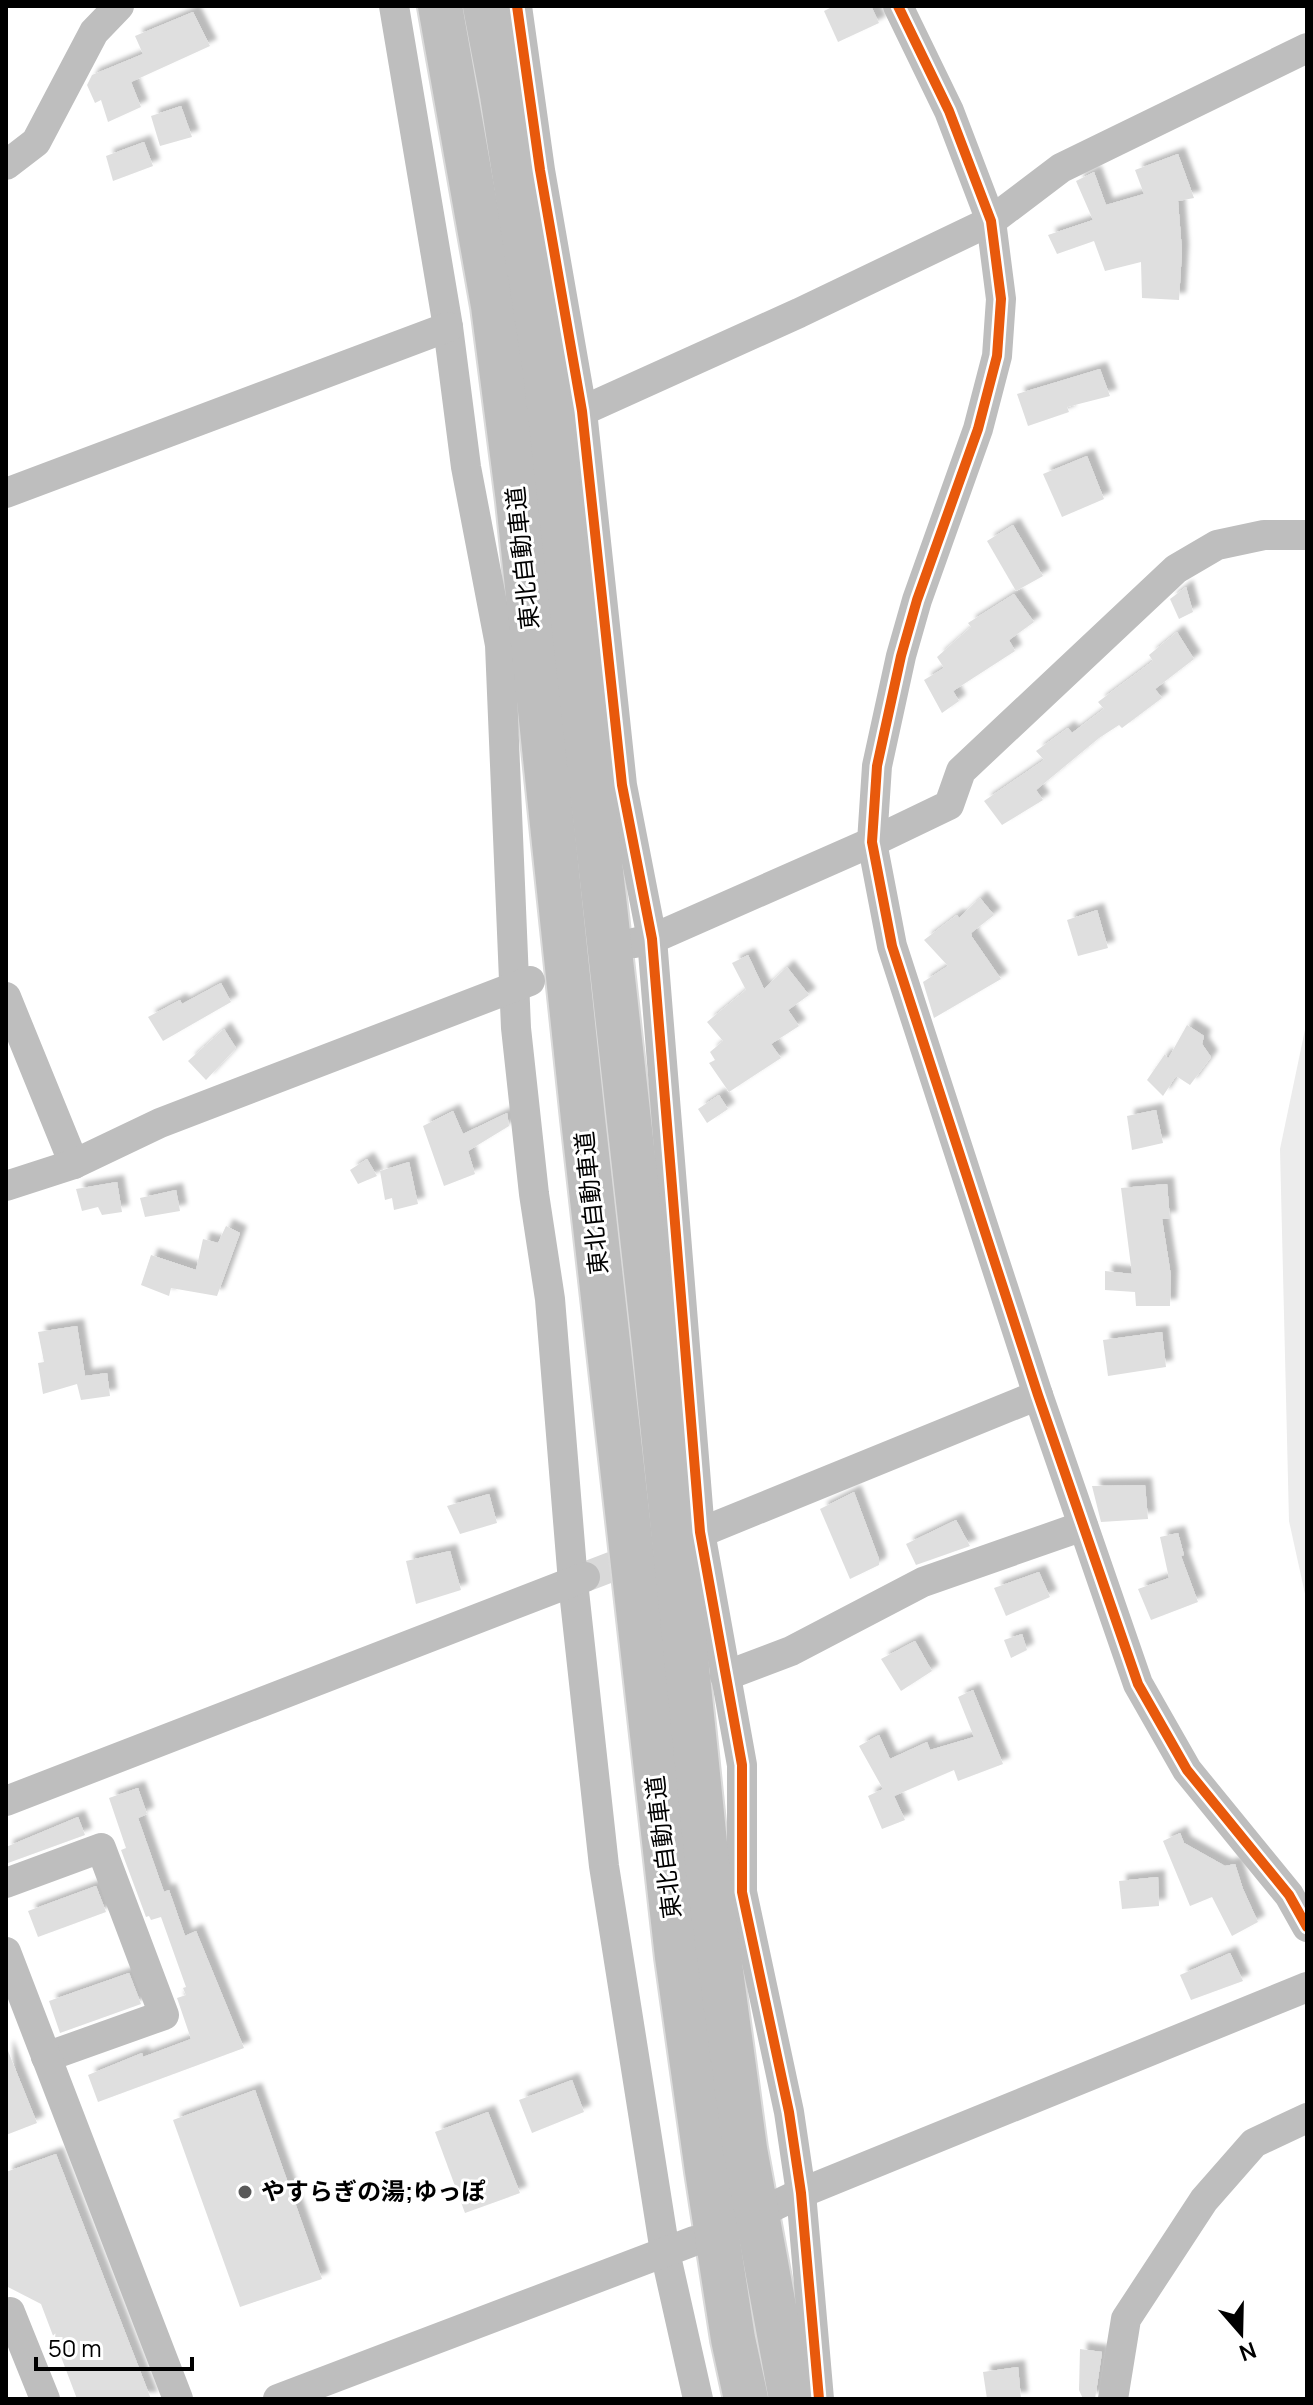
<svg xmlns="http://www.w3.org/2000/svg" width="1313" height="2405" font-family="Manrope,'Noto Sans JP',sans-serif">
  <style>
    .green { fill: #ececec }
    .building { fill: #dfdfdf; filter: url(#shadow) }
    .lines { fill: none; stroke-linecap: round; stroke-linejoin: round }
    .minor-tunnel { stroke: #d9d9d9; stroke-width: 30; stroke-dasharray: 30 15; stroke-linecap: butt }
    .highway-casing { stroke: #dbdbdb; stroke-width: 48 }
    .minor { stroke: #bebebe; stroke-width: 30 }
    .highway { stroke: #bebebe; stroke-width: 44 }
    .cycleway-casing { stroke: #fff; stroke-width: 15 }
    .cycleway { stroke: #e8590c; stroke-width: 10 }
    .poi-dot { fill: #595959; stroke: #fff; stroke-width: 3 }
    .labels { text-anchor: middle; stroke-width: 6; stroke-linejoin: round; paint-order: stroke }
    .street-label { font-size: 24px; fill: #000; stroke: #fff }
    .poi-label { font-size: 24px; font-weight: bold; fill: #000; stroke: #fff; text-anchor: start }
  </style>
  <defs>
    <filter id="shadow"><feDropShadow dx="7" dy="-7" stdDeviation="2" flood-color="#0004"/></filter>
  </defs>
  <rect width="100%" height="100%" fill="#fff"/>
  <!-- green -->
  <polygon class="green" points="1307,1020 1307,1603 1289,1521 1280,1149"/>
  <!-- building -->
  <g class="building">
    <polygon points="834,6 871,6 879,23 838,42 824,11"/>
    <polygon points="193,12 210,46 131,82 141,107 108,122 101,100 95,103 87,85 92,75 143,54 135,36"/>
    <polygon points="181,106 192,137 160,146 151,116"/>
    <polygon points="144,142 153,166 113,181 106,156"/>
    <polygon points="1178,154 1194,198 1178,201 1182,251 1179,300 1142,298 1141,262 1105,271 1094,241 1057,254 1048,235 1093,220 1076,181 1094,172 1106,205 1144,194 1135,170"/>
    <polygon points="1100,369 1110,396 1067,407 1069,412 1028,426 1017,394"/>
    <polygon points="1087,456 1104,499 1062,517 1043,474"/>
    <polygon points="1013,525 1043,576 1016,591 987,541"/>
    <polygon points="1186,587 1193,612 1179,619 1170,599"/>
    <polygon points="1014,594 1034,622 1009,640 1015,651 953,691 959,701 942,713 924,680 944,668 937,657 971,627 968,623"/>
    <polygon points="1177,632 1194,659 1155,689 1162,698 1122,728 1119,725 1099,738 1036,790 1043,800 1002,825 984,801 1044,760 1036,751 1068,728 1072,733 1104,709 1098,702 1153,661 1149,655"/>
    <polygon points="980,898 994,915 971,933 972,937 1001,979 934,1018 923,982 948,966 924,940 957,915 959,918"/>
    <polygon points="1097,910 1108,948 1078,956 1067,920"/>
    <polygon points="748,955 764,989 787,967 809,995 788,1010 799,1026 771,1044 781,1058 729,1092 709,1063 715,1060 710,1052 723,1041 707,1022 746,990 732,963"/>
    <polygon points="221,983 231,1002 163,1041 148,1017 180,1000 182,1004"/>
    <polygon points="1187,1025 1204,1036 1202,1044 1211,1057 1190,1085 1176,1076 1163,1096 1147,1080 1165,1054 1168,1059"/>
    <polygon points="224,1029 236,1048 206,1080 188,1061"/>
    <polygon points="719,1095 728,1109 707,1123 698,1109"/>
    <polygon points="1156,1110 1163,1143 1132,1150 1127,1116"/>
    <polygon points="453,1111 463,1134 507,1113 509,1126 468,1151 475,1174 444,1186 423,1126"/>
    <polygon points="367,1159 377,1176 358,1184 350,1170"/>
    <polygon points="409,1162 418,1204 394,1210 392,1198 385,1200 380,1171"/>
    <polygon points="117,1182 122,1212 102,1215 98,1207 82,1211 76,1189"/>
    <polygon points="1167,1184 1170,1219 1162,1219 1171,1276 1170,1306 1136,1306 1135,1292 1105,1290 1105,1271 1132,1274 1121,1188"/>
    <polygon points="176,1190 180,1211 145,1217 140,1198"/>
    <polygon points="226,1226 240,1233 217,1296 171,1288 169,1296 141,1285 151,1255 196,1270 203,1239 218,1243"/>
    <polygon points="77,1326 85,1376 107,1373 110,1396 81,1400 77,1384 43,1394 38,1363 44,1362 38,1332"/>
    <polygon points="1162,1332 1166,1367 1108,1376 1103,1340"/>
    <polygon points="1145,1485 1148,1519 1101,1522 1092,1486"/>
    <polygon points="854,1492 879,1559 879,1565 850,1579 820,1509"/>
    <polygon points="489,1494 497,1523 460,1534 447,1506"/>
    <polygon points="956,1520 970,1546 916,1565 906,1544"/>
    <polygon points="1178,1533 1184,1555 1181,1556 1198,1602 1151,1620 1138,1589 1169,1578 1160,1537"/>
    <polygon points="450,1551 461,1590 416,1604 406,1561"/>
    <polygon points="1039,1572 1050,1597 1006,1616 994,1588"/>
    <polygon points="1022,1634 1027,1650 1011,1658 1004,1640"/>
    <polygon points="915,1641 932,1671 901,1691 881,1659"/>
    <polygon points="973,1690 1003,1764 958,1781 954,1770 894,1796 905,1820 882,1829 868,1796 883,1789 859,1746 879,1735 890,1759 927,1742 930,1750 974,1737 958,1697"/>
    <polygon points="138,1788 147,1814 138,1818 164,1892 169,1890 185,1936 196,1931 244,2048 98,2102 88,2075 142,2053 143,2057 191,2039 177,1998 186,1995 183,1988 186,1987 161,1917 151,1920 149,1916 146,1917 121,1850 126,1848 109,1798"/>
    <polygon points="78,1817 85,1835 8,1863 6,1847"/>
    <polygon points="1180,1833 1184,1843 1225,1866 1235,1864 1243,1889 1258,1922 1232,1936 1212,1897 1190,1906 1163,1841"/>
    <polygon points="1158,1877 1159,1906 1122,1909 1119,1881"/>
    <polygon points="96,1886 106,1912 38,1937 28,1911"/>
    <polygon points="1230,1953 1243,1981 1191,2000 1180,1975"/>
    <polygon points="129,1973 141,2004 60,2033 49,2001"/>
    <polygon points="6,2046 37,2123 6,2135"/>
    <polygon points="572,2080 584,2112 532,2133 519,2100"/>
    <polygon points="255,2090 322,2279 240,2307 173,2120"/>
    <polygon points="488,2112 520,2193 465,2213 435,2132"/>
    <polygon points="56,2154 151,2399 77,2399 41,2304 6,2286 6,2172"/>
    <polygon points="1080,2349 1102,2352 1095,2399 1083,2399 1079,2390"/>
    <polygon points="1018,2367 1021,2399 987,2399 983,2372"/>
  </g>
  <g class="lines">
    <!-- minor-tunnel -->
    <polyline class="minor-tunnel" points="585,1577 648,1553"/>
    <defs>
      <g id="highway">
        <polyline points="440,6 493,306 518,501 583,1119 677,1957 707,2171 733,2339 746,2399"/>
        <polyline points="485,6 502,95 545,371 654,1344 709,1882 745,2149 791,2399"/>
      </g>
    </defs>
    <!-- highway casing -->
    <use href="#highway" class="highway-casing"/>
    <!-- minor -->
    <g class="minor">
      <polyline points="394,6 448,327 466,467 500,645 516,1028 534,1194 550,1299 573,1582 604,1866 665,2252 698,2399"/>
      <polyline points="517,6 540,170 582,411 622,785 652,939 700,1532 742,1765 742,1892 789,2112 801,2193 819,2399"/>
      <polyline points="898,6 949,111 991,221 1001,299 997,356 978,429 917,600 901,656 877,766 872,842 892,946 1038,1395 1138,1684 1187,1770 1289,1895 1307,1927"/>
      <polyline points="6,165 36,142 94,32 119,6"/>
      <polyline points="582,411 799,313 991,221 1061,168 1307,48"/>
      <polyline points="6,493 448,327"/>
      <polyline points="634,943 652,939 872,842 949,805 961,771 1176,569 1217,545 1264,535 1307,535"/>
      <polyline points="6,997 74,1164"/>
      <polyline points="6,1186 74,1164 160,1123 530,981"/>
      <polyline points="687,1538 1038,1395"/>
      <polyline points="725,1676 791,1651 923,1582 1083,1526"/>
      <polyline points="6,1801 585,1577"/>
      <polyline points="6,1883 101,1848 164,2015 46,2057"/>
      <polyline points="6,1952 178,2399"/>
      <polyline points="772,2207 801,2193 1307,1987"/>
      <polyline points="6,2314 10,2312 45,2399"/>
      <polyline points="278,2399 694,2241"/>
      <polyline points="1113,2399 1126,2319 1204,2200 1254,2143 1307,2118"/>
    </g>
    <!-- highway -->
    <use href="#highway" class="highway"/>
    <defs>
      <g id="cycleway">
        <polyline points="517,6 540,170 582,411 622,785 652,939 700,1532 742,1765 742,1892 789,2112 801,2193 819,2399"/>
        <polyline points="898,6 949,111 991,221 1001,299 997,356 978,429 917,600 901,656 877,766 872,842 892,946 1038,1395 1138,1684 1187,1770 1289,1895 1307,1927"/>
      </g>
    </defs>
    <!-- cycleway casing -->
    <use href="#cycleway" class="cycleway-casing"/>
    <!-- cycleway -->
    <use href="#cycleway" class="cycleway"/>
  </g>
  <!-- markers -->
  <circle class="poi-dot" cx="245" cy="2192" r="8"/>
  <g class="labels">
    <!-- street labels -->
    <g class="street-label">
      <text transform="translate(523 558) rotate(-96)" y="8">東北自動車道</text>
      <text transform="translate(592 1203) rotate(-96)" y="8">東北自動車道</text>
      <text transform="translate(664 1847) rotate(-97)" y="8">東北自動車道</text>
    </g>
    <!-- poi labels -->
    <g class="poi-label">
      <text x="261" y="2200">やすらぎの湯;ゆっぽ</text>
    </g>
  </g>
  <!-- border -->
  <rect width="1313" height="2405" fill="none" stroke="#000000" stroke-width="16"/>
  <!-- north arrow -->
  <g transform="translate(1241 2333) rotate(160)" stroke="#ffffff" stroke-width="6" paint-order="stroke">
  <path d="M0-6L14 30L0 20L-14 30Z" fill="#000000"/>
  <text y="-12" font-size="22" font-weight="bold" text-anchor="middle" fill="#000000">N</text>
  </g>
  <!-- scale -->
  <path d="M36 2357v12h156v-12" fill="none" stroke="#000000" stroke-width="4"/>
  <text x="48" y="2357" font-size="24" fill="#000000" stroke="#ffffff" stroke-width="6" paint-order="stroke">50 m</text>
</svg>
